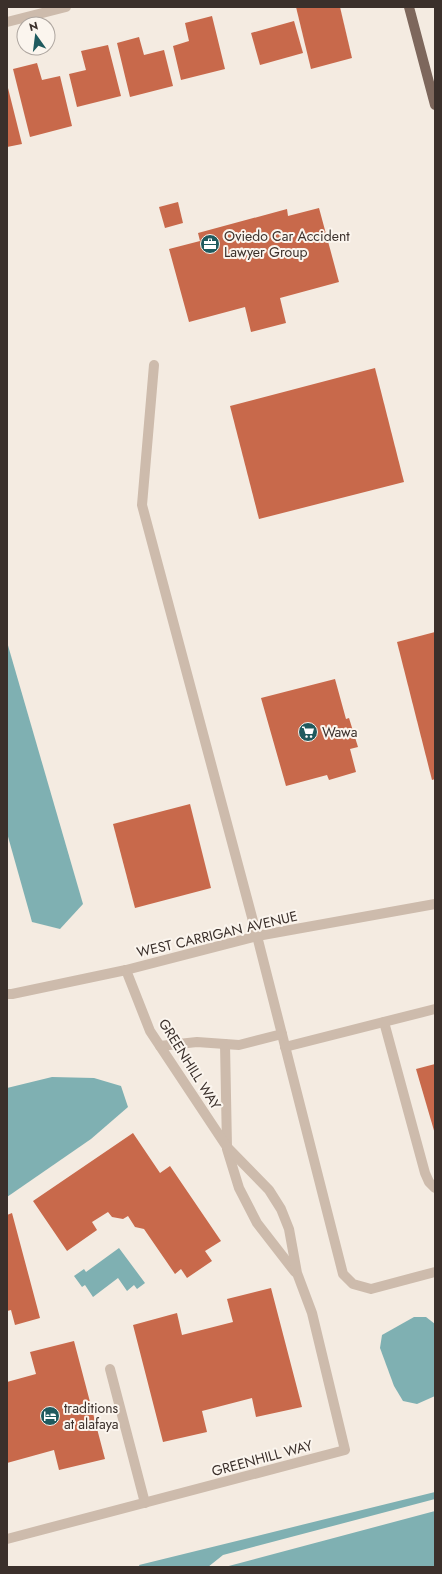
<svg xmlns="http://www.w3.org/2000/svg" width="442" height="1574" font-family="Jost,sans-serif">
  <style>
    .water { fill: #7fb0b2 }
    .building { fill: #c8694b }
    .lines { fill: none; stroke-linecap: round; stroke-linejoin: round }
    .service { stroke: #cdbbac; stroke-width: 10 }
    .minor { stroke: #cdbbac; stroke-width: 10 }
    .primary { stroke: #7d675c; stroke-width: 10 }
    .labels { text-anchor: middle; stroke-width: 4; stroke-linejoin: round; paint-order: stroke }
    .poi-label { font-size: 14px; fill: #3b302b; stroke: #fbf5ee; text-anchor: start }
    .street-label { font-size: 14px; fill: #3b302b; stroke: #fbf5ee }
  </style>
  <rect width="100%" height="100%" fill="#f4ebe1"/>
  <!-- water -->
  <g class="water">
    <polygon points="7,642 83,904 60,929 32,922 7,833"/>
    <polygon points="52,1077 94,1078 121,1086 128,1107 91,1139 7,1197 7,1088"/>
    <polygon points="119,1248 145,1283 137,1289 134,1285 127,1291 118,1278 93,1297 85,1285 82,1287 74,1276 84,1269 86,1272"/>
    <polygon points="414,1317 426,1317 435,1324 435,1396 417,1404 403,1401 394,1386 380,1348 382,1335"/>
    <polygon points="435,1492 435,1499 223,1555 208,1567 140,1567 139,1565"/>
    <polygon points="435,1511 435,1567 225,1567"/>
  </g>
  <!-- building -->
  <g class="building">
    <polygon points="296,7 340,7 352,58 311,69"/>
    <polygon points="212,16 225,69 181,80 173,46 189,41 185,23"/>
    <polygon points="294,21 303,53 260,65 251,33"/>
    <polygon points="139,37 144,55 164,50 173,86 130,97 117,43"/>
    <polygon points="108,45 121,96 77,107 69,74 86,70 81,51"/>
    <polygon points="37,63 42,80 60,76 72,126 30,137 13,69"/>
    <polygon points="7,84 22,144 7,147"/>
    <polygon points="178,202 183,223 165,228 159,207"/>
    <polygon points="319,208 339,282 280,298 286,323 251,332 245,307 189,322 169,249 200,241 198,233 287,209 288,216"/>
    <polygon points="375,368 404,482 259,519 230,406"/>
    <polygon points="435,632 435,779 432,780 397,642"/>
    <polygon points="335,679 346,719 349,718 358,747 350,749 356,772 329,780 327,775 286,786 261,698"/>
    <polygon points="190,804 211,888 135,908 113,824"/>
    <polygon points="435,1064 435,1134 416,1069"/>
    <polygon points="133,1133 160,1173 170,1166 221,1241 205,1251 212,1261 187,1278 181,1269 175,1274 144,1229 135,1227 128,1216 123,1219 112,1217 108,1212 92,1222 97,1230 67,1251 33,1201"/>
    <polygon points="12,1213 40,1318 15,1325 11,1310 7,1311 7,1215"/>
    <polygon points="271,1288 302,1407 256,1417 252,1398 202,1411 207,1432 163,1442 133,1325 177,1313 182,1335 233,1322 227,1299"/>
    <polygon points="74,1341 105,1459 59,1470 54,1450 7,1463 7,1382 36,1374 30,1352"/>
  </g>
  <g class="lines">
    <!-- service -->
    <g class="service">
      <polyline points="154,365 142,505 257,936 343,1274 353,1284 371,1289 435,1272"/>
      <polyline points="384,1022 425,1173 429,1182 435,1188"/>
      <polyline points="225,1044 227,1147"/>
      <polyline points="160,1046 197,1042 239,1045 282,1034"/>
      <polyline points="285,1047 435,1009"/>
      <polyline points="110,1369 145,1503"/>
    </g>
    <!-- minor -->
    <g class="minor">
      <polyline points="7,22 66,7"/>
      <polyline points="7,994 12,994 126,970 257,936 435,904"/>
      <polyline points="227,1149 239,1188 257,1223 295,1272"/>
      <polyline points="7,1539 345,1450 312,1313 297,1273 289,1229 281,1209 269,1190 227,1147 150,1031 126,970"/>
    </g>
    <!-- primary -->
    <polyline class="primary" points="409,7 435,105"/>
  </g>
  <!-- icons -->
  <defs>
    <symbol id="office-disc" viewBox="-11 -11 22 22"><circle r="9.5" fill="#1f5a5e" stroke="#fbf5ee"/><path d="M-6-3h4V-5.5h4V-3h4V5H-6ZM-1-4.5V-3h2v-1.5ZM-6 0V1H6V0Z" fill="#fff"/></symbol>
    <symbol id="supermarket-disc" viewBox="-11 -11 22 22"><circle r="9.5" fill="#1f5a5e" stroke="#fbf5ee"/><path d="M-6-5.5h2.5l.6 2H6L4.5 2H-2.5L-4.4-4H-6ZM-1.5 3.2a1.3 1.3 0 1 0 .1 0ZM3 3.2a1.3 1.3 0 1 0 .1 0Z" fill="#fff"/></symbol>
    <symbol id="hotel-disc" viewBox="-11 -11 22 22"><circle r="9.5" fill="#1f5a5e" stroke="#fbf5ee"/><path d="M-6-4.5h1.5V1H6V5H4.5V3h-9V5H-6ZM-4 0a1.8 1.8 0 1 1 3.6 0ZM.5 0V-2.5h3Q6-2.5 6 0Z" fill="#fff"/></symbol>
  </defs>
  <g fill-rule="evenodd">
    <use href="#office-disc" x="199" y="233" width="22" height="22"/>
    <use href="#supermarket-disc" x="297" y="721" width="22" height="22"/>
    <use href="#hotel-disc" x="39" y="1405" width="22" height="22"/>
  </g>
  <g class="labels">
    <!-- poi labels -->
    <g class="poi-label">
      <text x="224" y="241">Oviedo Car Accident<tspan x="224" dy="16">Lawyer Group</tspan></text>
      <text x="322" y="737">Wawa</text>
      <text x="64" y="1413">traditions<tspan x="64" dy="16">at alafaya</tspan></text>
    </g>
    <!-- street labels -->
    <g class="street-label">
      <text transform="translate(217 934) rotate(-13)" y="5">WEST CARRIGAN AVENUE</text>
      <text transform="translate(190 1064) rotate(58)" y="5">GREENHILL WAY</text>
      <text transform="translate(262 1458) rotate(-15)" y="5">GREENHILL WAY</text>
    </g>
  </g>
  <!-- border -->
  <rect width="442" height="1574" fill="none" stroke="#3b302b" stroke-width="16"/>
  <!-- north arrow -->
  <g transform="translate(36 36) rotate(346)"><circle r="19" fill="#fbf5ee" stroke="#aea6a0"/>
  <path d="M0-3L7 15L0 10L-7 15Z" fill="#1f5a5e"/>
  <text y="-6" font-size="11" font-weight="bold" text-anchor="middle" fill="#3b302b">N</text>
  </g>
</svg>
